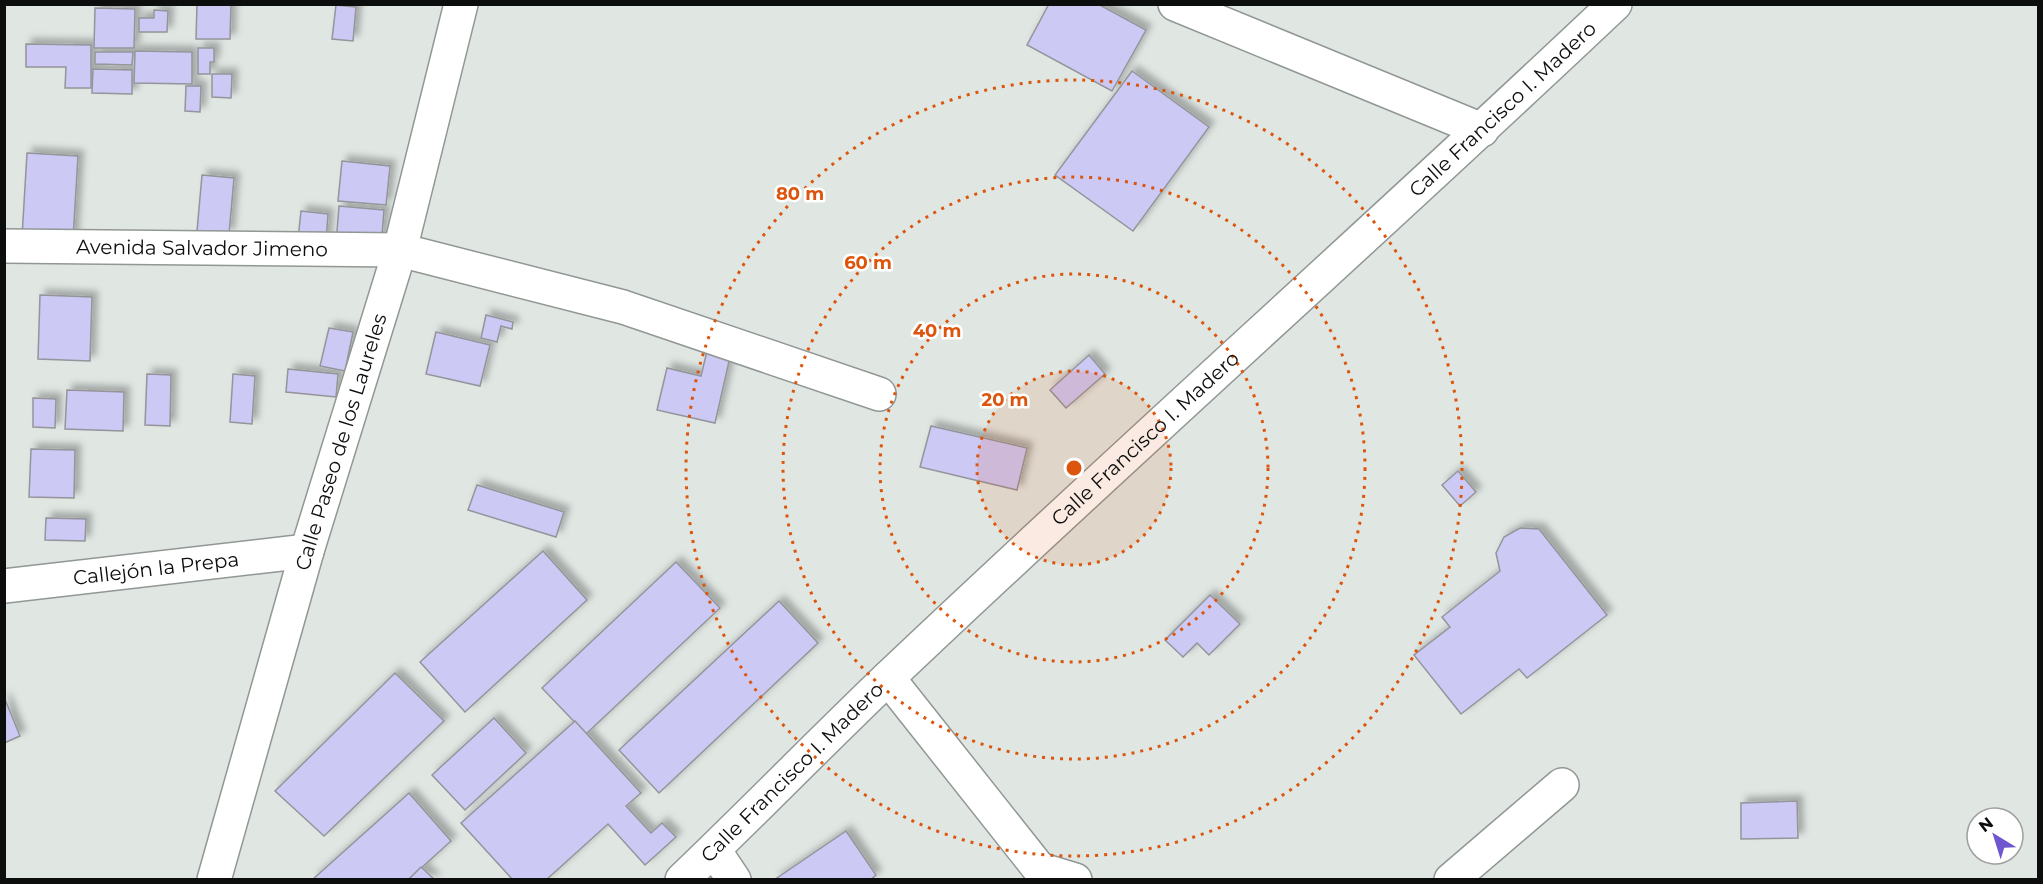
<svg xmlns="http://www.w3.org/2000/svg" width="2043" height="884" font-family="Montserrat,sans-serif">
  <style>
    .building { fill: #ccc9f5; stroke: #94949a; stroke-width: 1.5; filter: url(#shadow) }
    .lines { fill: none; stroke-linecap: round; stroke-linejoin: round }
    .minor-casing { stroke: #909794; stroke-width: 36 }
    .major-casing { stroke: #909794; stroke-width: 36 }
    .minor { stroke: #fff; stroke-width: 33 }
    .major { stroke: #fff; stroke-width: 33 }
    .ring { fill: none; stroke: #dd550c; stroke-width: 3; stroke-dasharray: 3 6 }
    .labels { text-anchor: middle; stroke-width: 5; stroke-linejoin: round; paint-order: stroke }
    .street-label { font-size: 20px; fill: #0c0e0d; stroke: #fff }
    .centre { fill: #dd550c; stroke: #fff; stroke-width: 3 }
    .ring-label { font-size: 18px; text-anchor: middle; font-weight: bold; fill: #dd550c; stroke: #fff; stroke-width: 5; stroke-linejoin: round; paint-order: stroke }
  </style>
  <defs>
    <filter id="shadow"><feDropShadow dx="5.5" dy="-5.5" stdDeviation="3" flood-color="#0004"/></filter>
  </defs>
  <rect width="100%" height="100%" fill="#e0e7e3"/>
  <!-- building -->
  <g class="building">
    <polygon points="197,4 231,4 230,39 196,39"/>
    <polygon points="1049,4 1098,4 1146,30 1112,91 1027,45"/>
    <polygon points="336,5 356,7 353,41 332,39"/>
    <polygon points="95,8 135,9 134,48 94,48"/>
    <polygon points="154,10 168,11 167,32 139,32 139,18 154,18"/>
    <polygon points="26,44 91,45 91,88 65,88 66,67 26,67"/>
    <polygon points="198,48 214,48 214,62 210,62 210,74 198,74"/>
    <polygon points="135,51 192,52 192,84 134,83"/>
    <polygon points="95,52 133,52 132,65 95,64"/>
    <polygon points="93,69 132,70 132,94 92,93"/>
    <polygon points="1132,71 1209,127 1133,231 1055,175"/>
    <polygon points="212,74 232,74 231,98 212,97"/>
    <polygon points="186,86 201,86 200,112 185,111"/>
    <polygon points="27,153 78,156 73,239 22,237"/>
    <polygon points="342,161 390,166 386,205 338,201"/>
    <polygon points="202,175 234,178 229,234 197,231"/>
    <polygon points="339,206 384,210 381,247 336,243"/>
    <polygon points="301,211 328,214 326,242 298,239"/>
    <polygon points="40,295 92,297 90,361 38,359"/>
    <polygon points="486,315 513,322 512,329 501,326 497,342 481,338"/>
    <polygon points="329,328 353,332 345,371 320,366"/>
    <polygon points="436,332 490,345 480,386 426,374"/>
    <polygon points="707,351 730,357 715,423 657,410 667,368 701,376"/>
    <polygon points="1089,355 1105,374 1066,408 1050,390"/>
    <polygon points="288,369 338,374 336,397 286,392"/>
    <polygon points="147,374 171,375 170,426 145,425"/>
    <polygon points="233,374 255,376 252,424 230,422"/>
    <polygon points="67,390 124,392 123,431 65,429"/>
    <polygon points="33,398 56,399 55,428 33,427"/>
    <polygon points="931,426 1027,448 1017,490 920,467"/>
    <polygon points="31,449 75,450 74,498 29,497"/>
    <polygon points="1458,471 1476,492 1460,506 1442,485"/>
    <polygon points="477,485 564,512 556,537 468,510"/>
    <polygon points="46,518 86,519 85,541 45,540"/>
    <polygon points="1520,528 1539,529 1607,615 1527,678 1519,669 1461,714 1414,655 1450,627 1442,617 1500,571 1496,553 1504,537"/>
    <polygon points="543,551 587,600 465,712 420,662"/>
    <polygon points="676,562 720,608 586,734 542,688"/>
    <polygon points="1210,595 1240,624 1209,655 1197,643 1183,657 1165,640"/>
    <polygon points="779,601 818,643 659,793 619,750"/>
    <polygon points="395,673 444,721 324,836 275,791"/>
    <polygon points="4,697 20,736 4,743"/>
    <polygon points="494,718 526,753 465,810 432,775"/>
    <polygon points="575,721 641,793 626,806 651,833 662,823 676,837 645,865 608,824 546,880 513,880 461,823"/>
    <polygon points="409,793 451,841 408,880 312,880"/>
    <polygon points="1797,801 1798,838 1741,839 1741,803"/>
    <polygon points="846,831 876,875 870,880 774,880"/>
    <polygon points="421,867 435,880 408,880"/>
  </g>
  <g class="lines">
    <defs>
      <g id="minor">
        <polyline points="1175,4 1482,130"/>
        <path id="s1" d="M 4,246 L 400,250 L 623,307 L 879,394"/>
        <path id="s2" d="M 4,586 L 307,551"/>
        <polyline points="888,678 1048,880"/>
        <polyline points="714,850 734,880"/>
        <polyline points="1042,870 1075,880"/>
        <path id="s3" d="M 214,880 L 307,551 L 400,250 L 461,4"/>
        <polyline points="1451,880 1562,785"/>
      </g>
      <g id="major">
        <path id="s4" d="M 682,880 C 752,813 819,744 889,677 C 1128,450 1375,231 1615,4"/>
      </g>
    </defs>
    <!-- minor casing -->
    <use href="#minor" class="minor-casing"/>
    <!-- major casing -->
    <use href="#major" class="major-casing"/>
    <!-- minor -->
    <use href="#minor" class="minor"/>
    <!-- major -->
    <use href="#major" class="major"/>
  </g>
  <!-- distance rings -->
  <circle cx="1074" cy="468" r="97" fill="#dd550c" fill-opacity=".12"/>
  <g class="ring">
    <circle cx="1074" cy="468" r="97"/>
    <circle cx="1074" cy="468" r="194"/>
    <circle cx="1074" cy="468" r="291"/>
    <circle cx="1074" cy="468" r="388"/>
  </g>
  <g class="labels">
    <!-- street labels -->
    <g class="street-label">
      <text dy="7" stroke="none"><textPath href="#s4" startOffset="1126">Calle Francisco I. Madero</textPath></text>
      <text dy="7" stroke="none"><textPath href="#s1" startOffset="198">Avenida Salvador Jimeno</textPath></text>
      <text dy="7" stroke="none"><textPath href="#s4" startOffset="640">Calle Francisco I. Madero</textPath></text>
      <text dy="7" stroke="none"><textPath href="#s3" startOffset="456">Calle Paseo de los Laureles</textPath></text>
      <text dy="7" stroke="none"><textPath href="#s2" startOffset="153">Callejón la Prepa</textPath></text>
      <text dy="7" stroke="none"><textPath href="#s4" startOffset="154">Calle Francisco I. Madero</textPath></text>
    </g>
  </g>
  <circle cx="1074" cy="468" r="9" class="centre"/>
  <g class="ring-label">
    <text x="800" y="200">80 m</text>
    <text x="868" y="269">60 m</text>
    <text x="937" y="337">40 m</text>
    <text x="1005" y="406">20 m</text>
  </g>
  <!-- border -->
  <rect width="2043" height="884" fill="none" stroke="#0c0e0d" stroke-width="12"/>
  <!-- north arrow -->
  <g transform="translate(1995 836) rotate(322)"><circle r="28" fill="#ffffff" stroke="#9e9f9e" stroke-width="1.5"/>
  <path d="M0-4.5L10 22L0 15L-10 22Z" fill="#6f56cf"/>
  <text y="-9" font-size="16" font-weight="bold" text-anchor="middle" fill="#0c0e0d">N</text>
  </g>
</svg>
